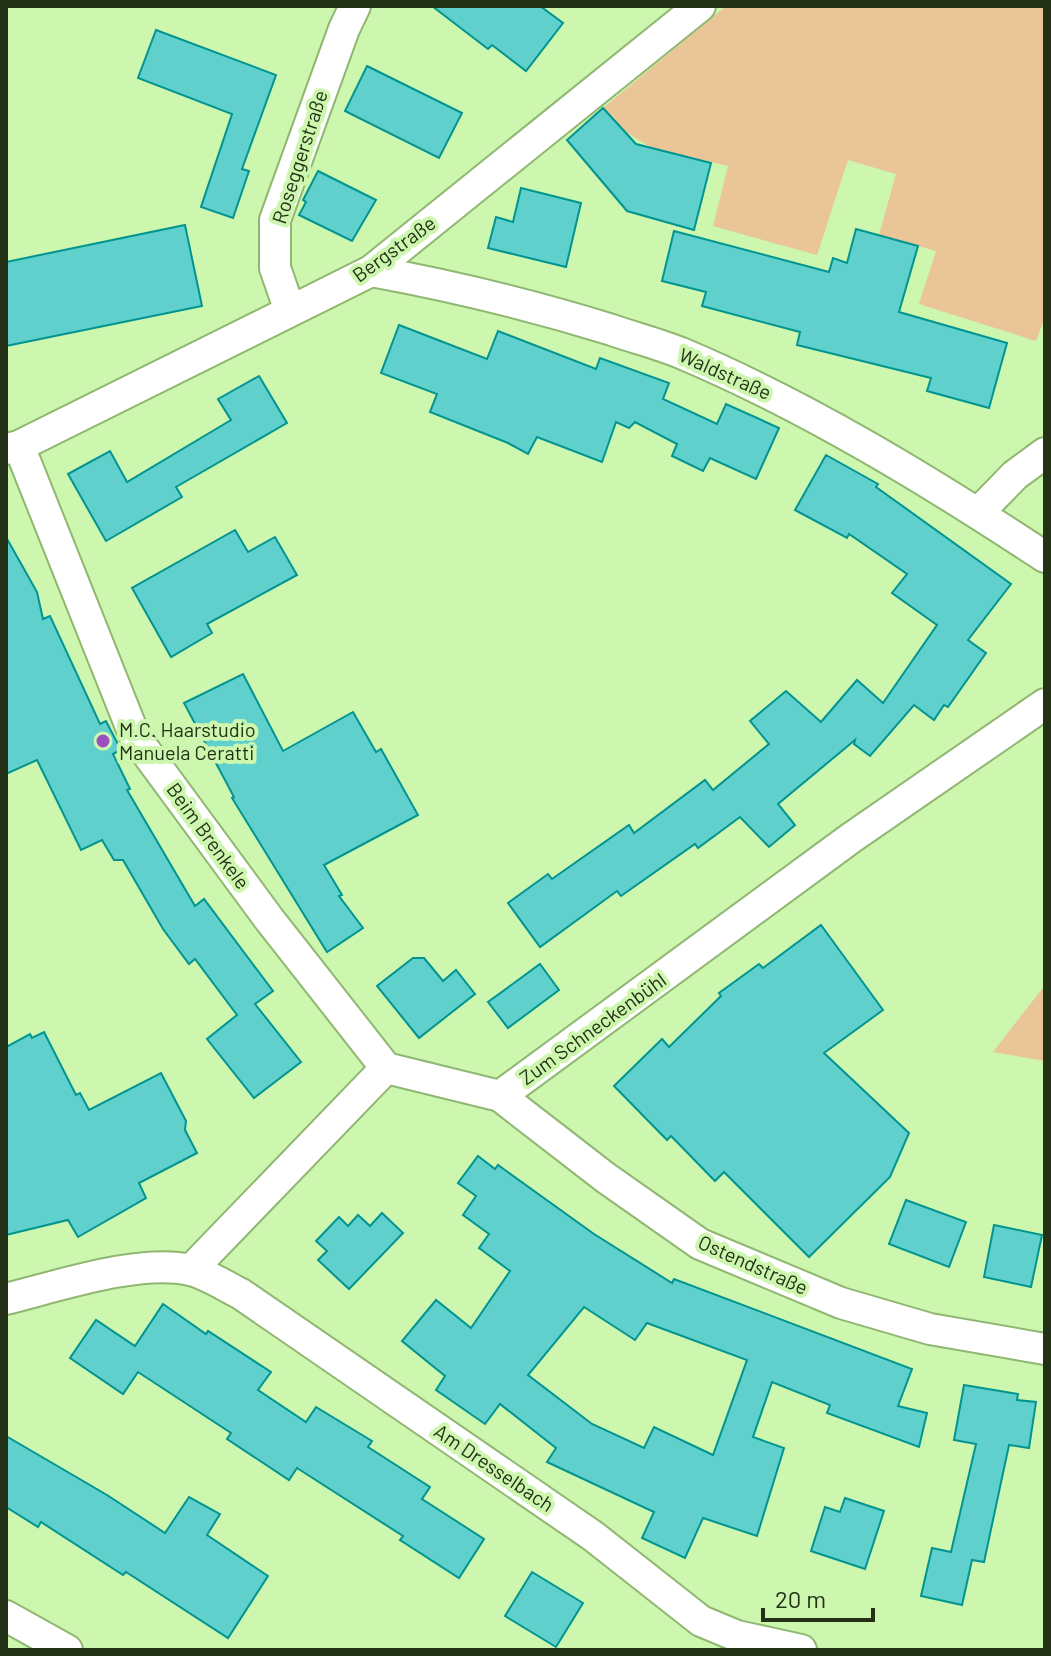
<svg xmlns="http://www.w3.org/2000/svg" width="1051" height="1656" font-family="Barlow,sans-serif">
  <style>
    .green { fill: #e9c598 }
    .building { fill: #5fd0cc; stroke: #029491; stroke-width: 2; fill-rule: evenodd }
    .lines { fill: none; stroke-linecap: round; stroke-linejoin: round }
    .minor-casing { stroke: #90b772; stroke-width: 34 }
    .minor { stroke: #fff; stroke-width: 30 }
    .poi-dot { fill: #9b50c2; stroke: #cdf6ae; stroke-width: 3 }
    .labels { text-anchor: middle; stroke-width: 8; stroke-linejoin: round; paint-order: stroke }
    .street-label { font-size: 20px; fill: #233216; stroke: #cdf6ae }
    .poi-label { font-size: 20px; fill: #233216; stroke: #cdf6ae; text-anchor: start }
  </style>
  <rect width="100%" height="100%" fill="#cdf6ae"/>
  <!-- green -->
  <g class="green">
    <polygon points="726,6 1045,6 1045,317 1036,341 919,304 936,251 879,235 896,174 848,160 817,255 713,226 728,166 652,148 624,131 603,108"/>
    <polygon points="1042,989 1045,990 1045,1061 993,1052"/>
  </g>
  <!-- building -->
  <g class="building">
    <polygon points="432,6 540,6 563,23 526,71 492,45 488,49"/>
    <polygon points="156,30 276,75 242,169 249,171 233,218 201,207 232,114 138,78"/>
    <polygon points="367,66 462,113 439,158 345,111"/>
    <polygon points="603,108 636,144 711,163 694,230 627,211 567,140"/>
    <polygon points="318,171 376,200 352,241 299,215 306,202 303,200"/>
    <polygon points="521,188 581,203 566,267 488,248 496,217 513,222"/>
    <polygon points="185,225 202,306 6,346 6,262"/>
    <polygon points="856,229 918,246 899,312 1007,343 989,408 927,391 931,378 797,345 800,332 702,306 706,292 662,281 674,231 829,272 833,258 847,263"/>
    <polygon points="399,325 487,359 498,331 596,369 600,358 669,383 663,399 717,424 726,404 779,428 756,479 710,458 703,471 672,456 677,444 635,422 629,428 616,422 602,462 537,437 528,454 508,443 430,412 437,394 381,373"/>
    <polygon points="259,376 287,423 176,487 182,497 106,541 68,474 110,451 127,482 231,420 218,399"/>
    <polygon points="826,455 878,484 876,487 1011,584 968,640 986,653 948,707 944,705 934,720 914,705 870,756 854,744 855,740 778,804 795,825 769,847 740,817 698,848 695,844 621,896 617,891 540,947 508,903 548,874 552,879 629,825 634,833 705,780 713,790 769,744 750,721 786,691 821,722 857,680 883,703 937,625 892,593 907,574 849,534 847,538 795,510"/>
    <polygon points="235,530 248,552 275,537 297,575 207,624 212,633 171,657 132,588"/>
    <polygon points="6,537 37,592 43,619 50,616 100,724 106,721 121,750 113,754 130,789 127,790 195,906 204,899 273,991 255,1004 301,1062 254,1098 207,1039 237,1015 195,959 189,964 163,929 123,860 114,860 102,840 81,850 37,760 6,774"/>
    <polygon points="243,674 283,751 353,712 376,752 381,749 418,815 324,865 342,895 339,896 363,928 327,952 232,798 234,797 184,703"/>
    <polygon points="821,925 883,1010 824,1053 909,1133 890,1177 809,1257 724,1172 715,1181 671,1136 667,1140 614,1086 662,1039 669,1047 721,996 719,993 759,964 763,968"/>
    <polygon points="413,958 424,958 443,981 456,970 475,994 419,1038 377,986"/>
    <polygon points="540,964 559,990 508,1028 488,1002"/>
    <polygon points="44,1032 76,1095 80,1093 89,1110 161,1073 186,1121 185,1130 197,1153 139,1183 146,1198 78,1237 68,1220 6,1235 6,1047 30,1034 32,1038"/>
    <path d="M 478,1156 L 495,1169 L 498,1165 L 594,1234 L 672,1283 L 674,1279 L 912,1369 L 898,1406 L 927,1413 L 919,1447 L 827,1413 L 830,1405 L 772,1382 L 753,1437 L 784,1448 L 757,1536 L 703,1518 L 685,1558 L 642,1538 L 654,1512 L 547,1462 L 556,1448 L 500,1404 L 485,1424 L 436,1390 L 445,1376 L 402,1341 L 436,1300 L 471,1328 L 510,1271 L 479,1248 L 489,1234 L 463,1215 L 476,1196 L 458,1183 ZM 584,1307 L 635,1340 L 647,1323 L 747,1360 L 713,1455 L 654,1427 L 644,1448 L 592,1424 L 528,1375 Z"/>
    <polygon points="906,1200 966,1222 949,1267 889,1244"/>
    <polygon points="382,1213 403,1233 349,1289 318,1260 327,1251 316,1241 339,1217 348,1226 358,1215 370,1226"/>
    <polygon points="994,1225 1042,1235 1031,1287 984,1277"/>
    <polygon points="163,1304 206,1334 208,1331 271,1372 258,1390 306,1422 316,1407 372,1441 368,1447 430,1487 422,1499 484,1539 459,1578 400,1540 403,1536 297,1468 289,1480 227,1439 231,1433 138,1372 123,1394 70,1358 96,1320 135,1346"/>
    <polygon points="964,1385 1018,1394 1017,1400 1036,1402 1029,1448 1009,1445 984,1562 972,1560 962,1605 921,1596 932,1548 951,1552 976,1444 954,1440"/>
    <polygon points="6,1436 107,1495 165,1533 189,1497 220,1514 207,1535 268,1576 228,1638 126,1572 123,1575 41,1522 38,1527 6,1507"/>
    <polygon points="845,1498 884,1511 865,1569 811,1551 825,1507 840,1512"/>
    <polygon points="532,1572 583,1603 556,1647 505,1616"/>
  </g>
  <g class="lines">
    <defs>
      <g id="minor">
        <path d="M 371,271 C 453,286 532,305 612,330 C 635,338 659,344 681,353 C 807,406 931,482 1045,557"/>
        <polyline points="290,311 275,268 275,220 344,29 355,6"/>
        <polyline points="19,446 135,737 269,919 386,1068"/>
        <polyline points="6,449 19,446 371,271 700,6"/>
        <polyline points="978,513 1015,475 1045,453"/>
        <polyline points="500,1096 606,1178 700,1244 841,1303 930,1329 1045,1349"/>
        <polyline points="191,1270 386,1068 500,1096 851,838 1045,704"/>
        <path d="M 6,1299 C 55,1287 141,1258 190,1270 C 207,1274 225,1286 241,1294 L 593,1536 L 701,1621 L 737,1636 L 801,1650"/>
        <polyline points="6,1616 67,1650"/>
      </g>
    </defs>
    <!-- minor casing -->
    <use href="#minor" class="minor-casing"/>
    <!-- minor -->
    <use href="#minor" class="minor"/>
  </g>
  <!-- markers -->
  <circle class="poi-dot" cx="103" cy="741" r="8"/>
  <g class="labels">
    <!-- street labels -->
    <g class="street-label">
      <text transform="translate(300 157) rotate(-72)" y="7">Roseggerstraße</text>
      <text transform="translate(394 249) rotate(-36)" y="7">Bergstraße</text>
      <text transform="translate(725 374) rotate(24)" y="7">Waldstraße</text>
      <text transform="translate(208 836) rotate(54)" y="7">Beim Brenkele</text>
      <text transform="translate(593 1029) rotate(-36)" y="7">Zum Schneckenbühl</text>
      <text transform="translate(753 1265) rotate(24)" y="7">Ostendstraße</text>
      <text transform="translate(494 1468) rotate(34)" y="7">Am Dresselbach</text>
    </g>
    <!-- poi labels -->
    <g class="poi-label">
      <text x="119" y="737">M.C. Haarstudio<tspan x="119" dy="23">Manuela Ceratti</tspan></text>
    </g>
  </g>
  <!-- border -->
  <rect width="1051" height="1656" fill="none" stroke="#233216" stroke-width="16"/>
  <!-- scale -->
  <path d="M763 1608v12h110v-12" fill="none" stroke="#233216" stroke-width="4"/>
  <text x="775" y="1608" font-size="24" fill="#233216" stroke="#cdf6ae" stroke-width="6" paint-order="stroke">20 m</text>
</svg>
